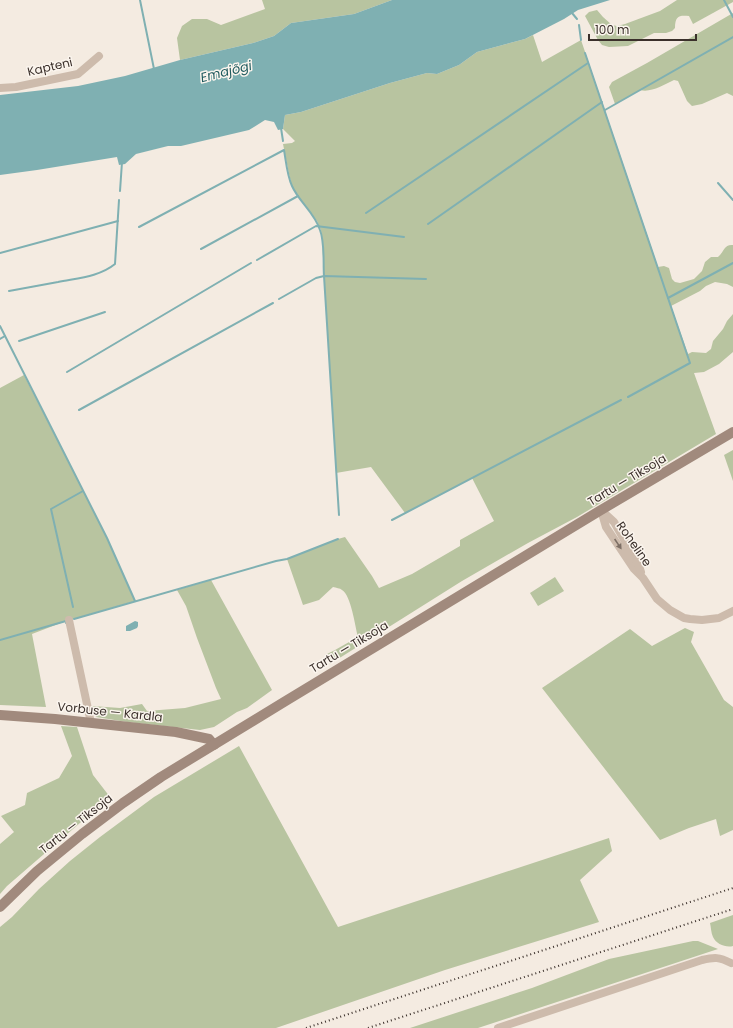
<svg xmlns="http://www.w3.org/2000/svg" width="733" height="1028" font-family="Poppins,sans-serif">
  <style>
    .green { fill: #b8c4a0 }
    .water { fill: #7fb0b2 }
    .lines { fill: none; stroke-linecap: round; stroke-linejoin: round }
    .stream { stroke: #7fb0b2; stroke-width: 2 }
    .street { stroke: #cdbbac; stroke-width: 8 }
    .secondary { stroke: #a18a7d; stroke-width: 10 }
    .rail { stroke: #3b302b; stroke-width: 2; stroke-dasharray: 1 3; stroke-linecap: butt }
    .oneway { fill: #7d6f65 }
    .labels { text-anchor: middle; stroke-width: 3; stroke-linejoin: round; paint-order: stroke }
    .street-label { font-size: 12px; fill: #3b302b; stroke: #fbf5ee }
    .water-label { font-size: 13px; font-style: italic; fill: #1f5a5e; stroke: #fbf5ee }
  </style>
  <rect width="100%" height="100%" fill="#f4ebe1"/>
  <!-- green -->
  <g class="green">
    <polygon points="262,0 392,0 354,14 291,23 274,36 253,43 180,60 177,38 182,26 192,19 207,19 221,25 265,9"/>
    <path d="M 677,0 L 733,0 L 733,2 L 693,24 L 689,16 C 679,15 675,16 675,28 L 672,31 L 666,33 L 654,33 L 628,46 L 609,47 L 602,45 L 598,40 L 585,16 L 589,12 L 597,10 L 603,17 L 612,25 L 617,26 L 625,24 L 660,11 Z"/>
    <path d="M 733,13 L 733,96 L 727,93 L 702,104 L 692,106 L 687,101 L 678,81 L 674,80 C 663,85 651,93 640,90 L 615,104 L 609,87 L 612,82 L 647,63 Z"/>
    <path d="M 533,35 L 542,62 L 581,40 L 658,267 L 664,266 L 669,268 L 672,279 L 675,282 L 680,283 L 694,279 L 702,271 L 705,262 L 711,257 L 718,257 C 724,252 724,244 733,245 L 733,287 L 727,284 L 715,282 L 706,286 L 700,291 L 671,306 L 688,354 L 692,352 L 706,353 L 711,349 L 713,341 L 723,329 L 727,321 L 733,314 L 733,352 L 719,364 L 704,372 L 694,373 L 716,434 L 577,517 L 528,543 L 462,581 L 330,664 L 325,655 L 335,650 L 358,637 C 355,626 351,595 342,590 C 340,588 336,588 333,587 L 319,600 L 303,605 L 287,559 L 338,539 L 345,537 L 372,576 L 379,588 L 412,574 L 460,546 L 460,540 L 494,521 L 472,478 L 405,513 L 371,467 L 336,473 L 324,276 L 322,241 L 321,230 L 317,221 L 298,196 L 292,186 L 289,174 L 283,144 L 292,143 L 295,141 L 283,129 L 285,115 L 301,112 L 390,83 L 427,73 L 437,74 L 459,65 L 477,52 L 525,39 Z"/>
    <polygon points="24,375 107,538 135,601 66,621 32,634 46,707 0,705 0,388"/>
    <polygon points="733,450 733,481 724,455"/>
    <polygon points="555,577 564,591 538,606 530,593"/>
    <polygon points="211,580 272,690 247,708 237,712 214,727 200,730 127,722 96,717 92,706 120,708 142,704 147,711 185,708 221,699 216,688 197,638 186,606 177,590"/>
    <polygon points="685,628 694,632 691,642 724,700 733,707 733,830 720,836 716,819 689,828 660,840 542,688 630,629 652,646"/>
    <polygon points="61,726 77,727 93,775 110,797 7,886 0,894 0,844 14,832 1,816 25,805 27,793 59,778 72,756"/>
    <polygon points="239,746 338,927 609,838 612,851 580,880 599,922 445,970 276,1028 0,1028 0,927 12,917 39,889 70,861 100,837 154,797"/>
    <path d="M 733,915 L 733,946 C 726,948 716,944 713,937 C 711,933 711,927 710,923 Z"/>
    <polygon points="693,941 698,941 718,949 478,1028 410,1028 532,988 609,959"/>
  </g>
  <!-- water -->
  <g class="water">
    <polygon points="392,0 610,0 578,10 564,19 525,39 477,52 459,65 437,74 427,73 390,83 301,112 285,115 283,129 278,130 274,122 265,120 249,130 181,146 168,146 136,154 125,164 119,165 117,157 37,170 0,175 0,95 78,86 125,76 180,60 253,43 274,36 291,23 354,14"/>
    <polygon points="135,621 138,622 138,626 137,628 130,631 126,631 126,626"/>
  </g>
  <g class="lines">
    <!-- stream -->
    <g class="stream">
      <polyline points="140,0 154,69"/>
      <polyline points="724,0 733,17"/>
      <polyline points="571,11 572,13 577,19"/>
      <polyline points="579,25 581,40"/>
      <polyline points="585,53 690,363 628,397"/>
      <polyline points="605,110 733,37"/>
      <polyline points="281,128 283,141"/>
      <polyline points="718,183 733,200"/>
      <polyline points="120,191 122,162"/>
      <polyline points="366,213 588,63"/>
      <polyline points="428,224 602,102"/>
      <path d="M 139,227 L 284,150 C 286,161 287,175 292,186 C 299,202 315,213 320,230 C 325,243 323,262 324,276 L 339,515"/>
      <polyline points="201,249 298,196"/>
      <polyline points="0,253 118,221"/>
      <polyline points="257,260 316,226 404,237"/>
      <path d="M 9,291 C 25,288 42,285 58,282 C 77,278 99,277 115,264 L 119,200"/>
      <polyline points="668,298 733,263"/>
      <polyline points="279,299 316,278 324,276 426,279"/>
      <polyline points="0,326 107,538 135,601"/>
      <polyline points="0,339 5,336"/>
      <polyline points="19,341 105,312"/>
      <polyline points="67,372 251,263"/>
      <polyline points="79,410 273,303"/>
      <polyline points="392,520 621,400"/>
      <polyline points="73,607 51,509 83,491"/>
      <polyline points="74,619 276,561 287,559 338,539"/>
      <polyline points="0,640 66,621 66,623"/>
    </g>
    <!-- street -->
    <g class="street">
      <polyline points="0,88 16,87 78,74 99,56"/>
      <polyline points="601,510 606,527 634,569 643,578 657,599 670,610 684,618 690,619 702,620 719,618 733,611"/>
      <polyline points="602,511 614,522 639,566 641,572"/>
      <polyline points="69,620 91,723"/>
      <path d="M 498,1028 L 702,960 C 715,957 719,957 731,963"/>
    </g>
    <!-- secondary -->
    <g class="secondary">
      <polyline points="0,715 55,719 176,732 209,739 214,745"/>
      <polyline points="0,907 37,871 82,834 123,803 161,777 284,702 601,510 733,432"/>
    </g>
    <!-- rail -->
    <g class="rail">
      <polyline points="306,1028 733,888"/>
      <polyline points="368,1028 733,909"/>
    </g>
  </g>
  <!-- one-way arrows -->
  <defs><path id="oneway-solid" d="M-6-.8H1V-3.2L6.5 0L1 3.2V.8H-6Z"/></defs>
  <use class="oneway" href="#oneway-solid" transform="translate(618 544) rotate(56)"/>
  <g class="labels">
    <!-- street labels -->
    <g class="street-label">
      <text transform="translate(50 67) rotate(-13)" y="4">Kapteni</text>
      <text transform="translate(627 480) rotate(-31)" y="4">Tartu — Tiksoja</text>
      <text transform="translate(634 544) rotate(55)" y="4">Roheline</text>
      <text transform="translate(349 647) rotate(-31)" y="4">Tartu — Tiksoja</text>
      <text transform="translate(110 712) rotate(6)" y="4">Vorbuse — Kardla</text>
      <text transform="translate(76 824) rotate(-38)" y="4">Tartu — Tiksoja</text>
    </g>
    <!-- water labels -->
    <g class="water-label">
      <text transform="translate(226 71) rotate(-14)" y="5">Emajõgi</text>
    </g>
  </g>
  <!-- scale -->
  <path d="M589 34v6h107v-6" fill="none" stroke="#3b302b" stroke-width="2"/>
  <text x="595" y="34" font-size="12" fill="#3b302b" stroke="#fbf5ee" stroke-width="3" paint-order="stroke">100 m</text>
</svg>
